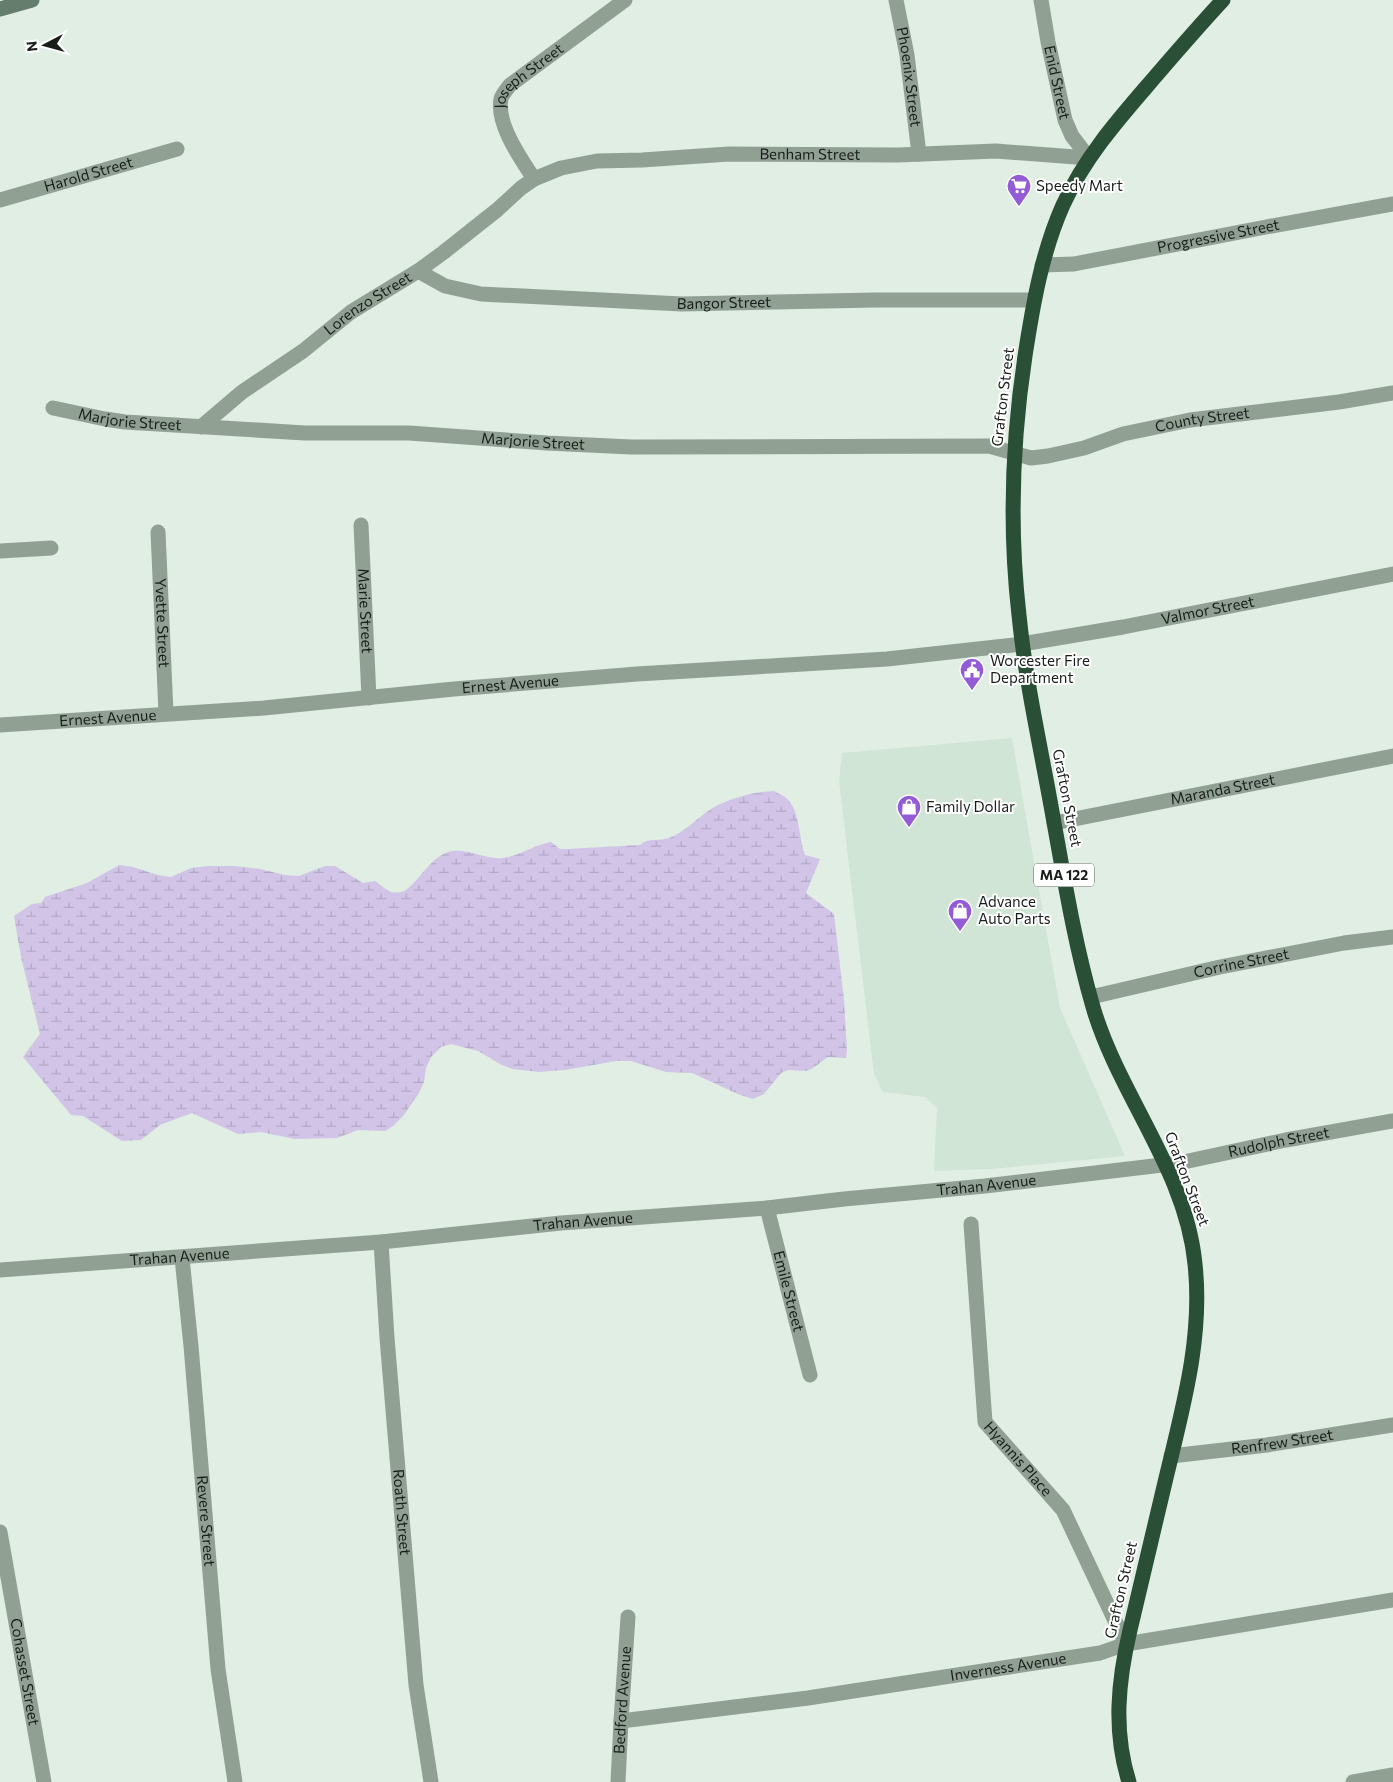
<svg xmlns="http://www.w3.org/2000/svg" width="1393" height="1782" font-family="Commissioner,sans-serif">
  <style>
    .built { fill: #d0e5d6 }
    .wetland { fill: url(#wetland-marsh) }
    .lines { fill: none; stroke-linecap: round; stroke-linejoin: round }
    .street { stroke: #90a194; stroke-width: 15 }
    .secondary { stroke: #647d6c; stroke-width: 15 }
    .highway { stroke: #2a4f37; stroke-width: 15 }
    .labels { text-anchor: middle; stroke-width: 4; stroke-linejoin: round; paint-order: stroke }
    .shield { fill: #fff; stroke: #5e625f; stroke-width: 1 }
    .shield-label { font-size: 14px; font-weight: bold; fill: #191e1a }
    .street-label { font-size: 15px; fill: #191e1a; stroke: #fff }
    .poi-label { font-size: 15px; fill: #191e1a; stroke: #fff; text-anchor: start }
  </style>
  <defs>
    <pattern id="wetland-marsh" width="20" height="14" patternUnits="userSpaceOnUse" patternTransform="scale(1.25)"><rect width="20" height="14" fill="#d1c4e6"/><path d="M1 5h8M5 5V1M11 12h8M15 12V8" fill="none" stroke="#b3a8c5"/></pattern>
  </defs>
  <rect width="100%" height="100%" fill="#e0eee4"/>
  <!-- built -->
  <polygon class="built" points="1012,738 1060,1008 1125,1156 991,1169 934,1171 937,1108 925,1097 883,1092 874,1074 839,781 842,753"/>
  <!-- wetland -->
  <path class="wetland" d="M 774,791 C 777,793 782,795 785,797 C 801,810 798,837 805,855 L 820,859 L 806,893 L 834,914 L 844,1000 L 847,1050 L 846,1058 L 828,1057 L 813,1068 L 806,1071 L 788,1070 L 781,1073 L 764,1094 L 753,1099 L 740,1095 L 692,1073 L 666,1072 L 631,1061 L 616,1061 L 565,1070 L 539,1072 L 513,1069 L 502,1065 L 478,1051 L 451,1044 L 441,1047 L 431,1057 L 426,1068 L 424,1082 L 419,1093 L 404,1115 L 393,1126 L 385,1131 L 358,1130 L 337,1138 L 295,1139 L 261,1132 L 238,1134 L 192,1113 L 160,1125 L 141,1140 L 122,1141 L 83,1116 L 71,1115 L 23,1057 L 40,1034 L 21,957 L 14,916 L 32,904 L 41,903 L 45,897 L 87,883 L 119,865 L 133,867 L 158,875 L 171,877 L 191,868 L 208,866 L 234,866 L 260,869 L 285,875 L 299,876 L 325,866 L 335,866 L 363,883 L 375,881 C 380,884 386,890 391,892 C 395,893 402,893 406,890 C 421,879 432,854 453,851 C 470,849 486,860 503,858 C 519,856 534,845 551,842 L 560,849 L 567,849 L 640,845 C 649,837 658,842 669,838 C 685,832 697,818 711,809 C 730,798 752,792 774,791 Z"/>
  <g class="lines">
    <!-- street -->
    <g class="street">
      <path id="s1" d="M 896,0 L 907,55 L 919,154"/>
      <path id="s2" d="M 1041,0 L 1048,42 L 1065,120 L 1072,136 L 1089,158"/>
      <path id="s3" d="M 534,179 C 521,159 496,124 501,99 C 502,94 507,89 510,85 L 625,0"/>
      <path id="s4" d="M 0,200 L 177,149"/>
      <path id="s5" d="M 1042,265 L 1074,264 L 1266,227 L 1393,204"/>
      <path id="s6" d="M 418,271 L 445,286 L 481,294 L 682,304 L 875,300 L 1034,300"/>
      <path id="s7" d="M 53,408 L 105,419 L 125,422 L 305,433 L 409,433 L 547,443 L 631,447 L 989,446 L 1031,458 L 1048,456 L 1084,448 L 1123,434 L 1190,420 L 1339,402 L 1393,393"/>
      <path id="s8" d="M 201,427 L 242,392 L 303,351 L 351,312 L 418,271 L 444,252 L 497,210 L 521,188 L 534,179 L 561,168 L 597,161 L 642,160 L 729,154 L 898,155 L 996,151 L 1089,158"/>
      <path id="s9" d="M 361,525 L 369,698"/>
      <path id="s10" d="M 158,532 L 166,713"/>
      <polyline points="0,551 51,548"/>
      <path id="s11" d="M 0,725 L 264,708 L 454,689 L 637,674 L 887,659 L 1022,644 L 1123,627 L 1393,574"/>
      <path id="s12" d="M 1054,823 L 1393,756"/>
      <path id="s13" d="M 1091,997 L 1220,967 L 1344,943 L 1393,937"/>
      <path id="s14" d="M 767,1208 L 810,1375"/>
      <path id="s15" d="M 971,1224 L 985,1422 L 1063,1510 L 1126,1644"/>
      <path id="s16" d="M 381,1242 L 387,1338 L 416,1685 L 431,1782"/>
      <path id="s17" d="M 182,1258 L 191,1346 L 218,1669 L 235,1782"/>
      <path id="s18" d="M 0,1270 L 381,1242 L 561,1223 L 767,1208 L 844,1199 L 985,1186 L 1179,1163 L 1286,1140 L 1393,1121"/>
      <path id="s19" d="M 1171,1456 L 1267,1445 L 1393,1425"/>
      <path id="s20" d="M 0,1532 L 44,1782"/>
      <path id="s21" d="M 621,1721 L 808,1698 L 1100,1653 L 1126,1644 L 1393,1600"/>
      <path id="s22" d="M 618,1782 L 621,1721 L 628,1617"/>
      <polyline points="1353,1782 1393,1775"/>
    </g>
    <!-- secondary -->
    <polyline class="secondary" points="0,9 32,0"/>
    <!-- highway -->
    <path class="highway" d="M 1129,1782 C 1113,1731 1118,1681 1130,1630 C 1142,1579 1154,1528 1166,1478 C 1183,1407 1203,1337 1195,1264 C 1186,1170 1119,1096 1093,1007 C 1073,938 1062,865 1049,795 C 1038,735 1025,676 1019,615 C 1009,528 1012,442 1025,356 C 1033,304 1042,252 1063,205 C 1084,159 1116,122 1148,85 C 1173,56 1197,28 1223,0"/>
  </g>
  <!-- icons -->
  <defs>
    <symbol id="supermarket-pin" viewBox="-11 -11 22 30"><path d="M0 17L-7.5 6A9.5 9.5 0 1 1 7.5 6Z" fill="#935cd5" stroke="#fff"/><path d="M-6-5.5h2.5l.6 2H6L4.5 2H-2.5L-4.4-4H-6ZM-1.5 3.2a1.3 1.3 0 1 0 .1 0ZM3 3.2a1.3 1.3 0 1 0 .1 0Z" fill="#fff"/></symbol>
    <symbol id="civic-pin" viewBox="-11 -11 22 30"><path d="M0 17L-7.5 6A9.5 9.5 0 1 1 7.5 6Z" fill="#935cd5" stroke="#fff"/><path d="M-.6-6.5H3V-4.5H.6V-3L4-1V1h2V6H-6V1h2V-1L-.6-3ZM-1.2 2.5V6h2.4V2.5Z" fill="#fff"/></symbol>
    <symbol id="shop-pin" viewBox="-11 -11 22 30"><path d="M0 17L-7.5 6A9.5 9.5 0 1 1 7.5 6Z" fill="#935cd5" stroke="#fff"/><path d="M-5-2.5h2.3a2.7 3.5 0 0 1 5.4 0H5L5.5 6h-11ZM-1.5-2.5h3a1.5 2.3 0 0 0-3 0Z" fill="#fff"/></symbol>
  </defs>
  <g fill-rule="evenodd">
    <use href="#supermarket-pin" x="1005" y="172" width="28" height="38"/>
    <use href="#civic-pin" x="958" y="656" width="28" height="38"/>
    <use href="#shop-pin" x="895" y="793" width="28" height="38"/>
    <use href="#shop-pin" x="946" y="897" width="28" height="38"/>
  </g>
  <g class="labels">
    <!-- shield labels -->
    <rect class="shield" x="1034" y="863.5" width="60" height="23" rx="4"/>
    <g class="shield-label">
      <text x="1064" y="880">MA 122</text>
    </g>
    <!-- street labels -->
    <g class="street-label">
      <text dy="5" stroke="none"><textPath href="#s1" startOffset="78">Phoenix Street</textPath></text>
      <text dy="5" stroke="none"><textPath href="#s3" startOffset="124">Joseph Street</textPath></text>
      <text dy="5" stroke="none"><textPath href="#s2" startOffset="84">Enid Street</textPath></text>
      <text dy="5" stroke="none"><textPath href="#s8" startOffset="695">Benham Street</textPath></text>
      <text dy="5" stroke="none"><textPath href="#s4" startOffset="92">Harold Street</textPath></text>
      <text dy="5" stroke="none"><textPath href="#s5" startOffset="179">Progressive Street</textPath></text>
      <text dy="5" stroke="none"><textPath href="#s6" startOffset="311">Bangor Street</textPath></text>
      <text dy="5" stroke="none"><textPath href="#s8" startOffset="208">Lorenzo Street</textPath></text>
      <text transform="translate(1003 397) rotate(-83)" y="5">Grafton Street</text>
      <text dy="5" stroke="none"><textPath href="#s7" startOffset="78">Marjorie Street</textPath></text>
      <text dy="5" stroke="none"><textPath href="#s7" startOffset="1158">County Street</textPath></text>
      <text dy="5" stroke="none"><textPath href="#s7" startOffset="482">Marjorie Street</textPath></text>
      <text dy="5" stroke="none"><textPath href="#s11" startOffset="1214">Valmor Street</textPath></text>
      <text dy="5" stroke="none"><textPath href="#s9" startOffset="86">Marie Street</textPath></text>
      <text dy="5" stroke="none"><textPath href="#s10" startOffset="91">Yvette Street</textPath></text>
      <text dy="5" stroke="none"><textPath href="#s11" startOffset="512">Ernest Avenue</textPath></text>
      <text dy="5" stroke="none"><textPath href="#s11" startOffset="108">Ernest Avenue</textPath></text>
      <text dy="5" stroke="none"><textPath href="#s12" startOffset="172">Maranda Street</textPath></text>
      <text transform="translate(1067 798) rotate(79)" y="5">Grafton Street</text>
      <text dy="5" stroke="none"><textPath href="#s13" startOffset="154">Corrine Street</textPath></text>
      <text dy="5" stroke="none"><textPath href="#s18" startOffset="1286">Rudolph Street</textPath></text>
      <text transform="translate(1187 1179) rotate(69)" y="5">Grafton Street</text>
      <text dy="5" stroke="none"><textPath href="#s18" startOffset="990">Trahan Avenue</textPath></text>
      <text dy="5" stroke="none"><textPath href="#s18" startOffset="585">Trahan Avenue</textPath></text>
      <text dy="5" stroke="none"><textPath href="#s18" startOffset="180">Trahan Avenue</textPath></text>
      <text dy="5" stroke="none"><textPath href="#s14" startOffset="86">Emile Street</textPath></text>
      <text dy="5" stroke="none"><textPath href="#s19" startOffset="112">Renfrew Street</textPath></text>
      <text dy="5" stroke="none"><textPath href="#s15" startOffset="248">Hyannis Place</textPath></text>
      <text dy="5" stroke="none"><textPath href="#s16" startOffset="271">Roath Street</textPath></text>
      <text dy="5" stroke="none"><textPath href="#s17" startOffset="264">Revere Street</textPath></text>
      <text transform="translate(1121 1590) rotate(-77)" y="5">Grafton Street</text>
      <text dy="5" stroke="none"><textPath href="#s21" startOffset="391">Inverness Avenue</textPath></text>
      <text dy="5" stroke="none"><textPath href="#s20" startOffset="142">Cohasset Street</textPath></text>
      <text dy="5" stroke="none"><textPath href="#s22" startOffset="82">Bedford Avenue</textPath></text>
    </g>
    <!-- poi labels -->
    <g class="poi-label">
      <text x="1036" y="191">Speedy Mart</text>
      <text x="990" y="666">Worcester Fire<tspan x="990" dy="17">Department</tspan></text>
      <text x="926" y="812">Family Dollar</text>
      <text x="978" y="907">Advance<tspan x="978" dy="17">Auto Parts</tspan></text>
    </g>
  </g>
  <!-- north arrow -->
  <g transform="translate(45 45) rotate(264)" stroke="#ffffff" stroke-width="4" paint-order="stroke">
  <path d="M0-4L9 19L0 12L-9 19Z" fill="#191e1a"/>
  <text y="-8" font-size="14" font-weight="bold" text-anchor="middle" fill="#191e1a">N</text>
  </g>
</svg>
